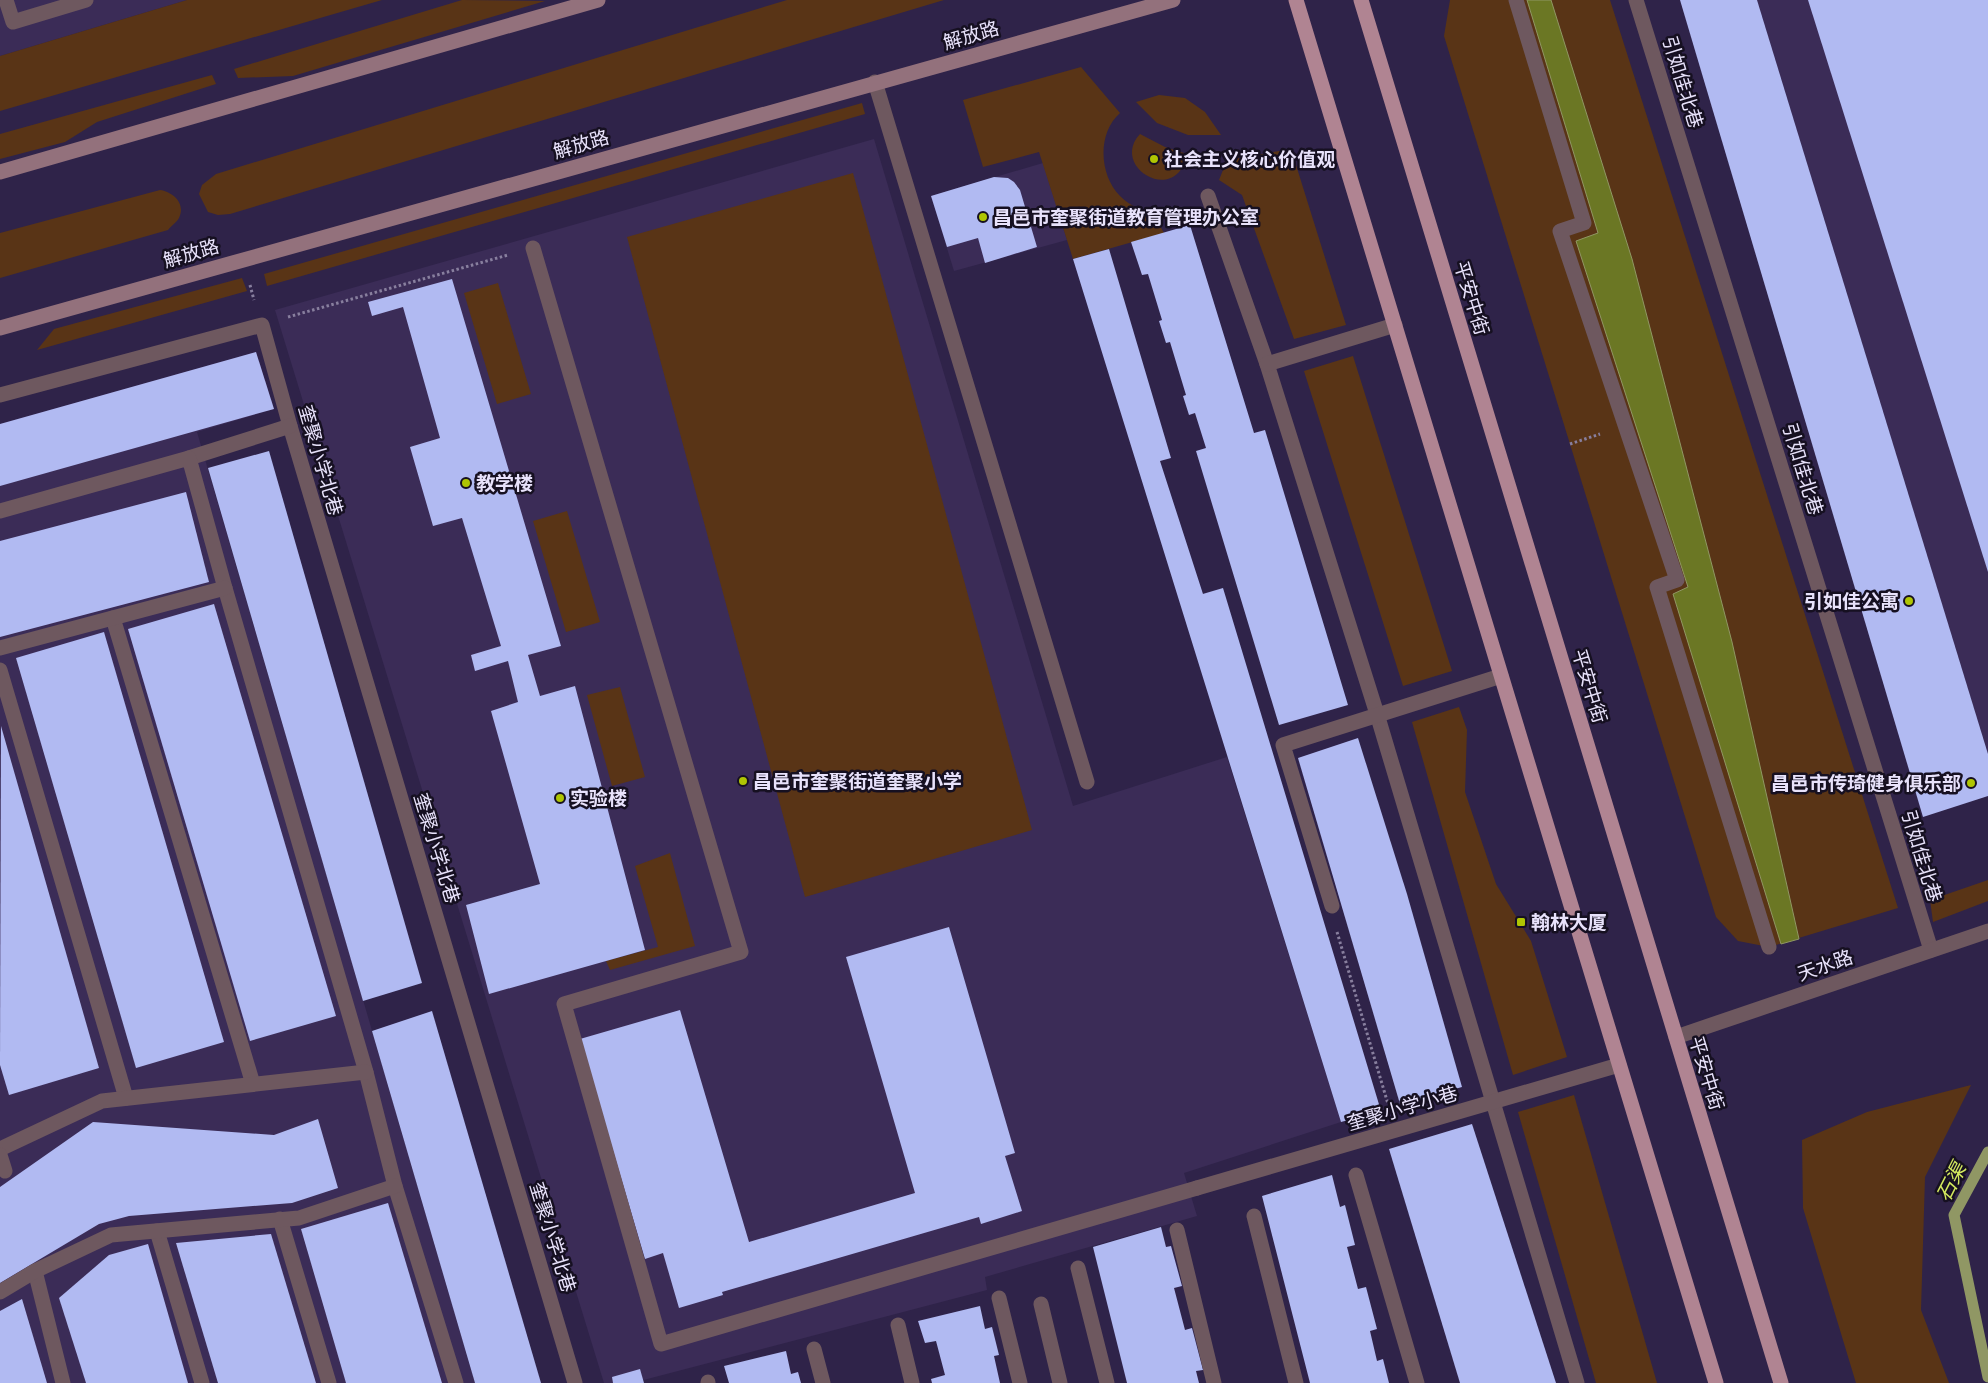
<svg xmlns="http://www.w3.org/2000/svg" width="1988" height="1383" font-family="'Titillium Web','Noto Sans SC',sans-serif">
  <style>
    .built { fill: #3b2c57 }
    .green { fill: #593416 }
    .water { fill: #6b7724; stroke: #909764 }
    .lines { fill: none; stroke-linecap: round; stroke-linejoin: round }
    .stream { stroke: #909764; stroke-width: 11 }
    .building { fill: #b1baf2 }
    .path { stroke: #887f9e; stroke-width: 3; stroke-dasharray: 2.5 2.5; stroke-linecap: butt }
    .lane { stroke: #6e585f; stroke-width: 15 }
    .street { stroke: #6e585f; stroke-width: 15 }
    .secondary { stroke: #93717c; stroke-width: 15 }
    .primary { stroke: #b08492; stroke-width: 15 }
    .poi-dot { fill: #afc503; stroke: #161021; stroke-width: 2 }
    .labels { text-anchor: middle; stroke-width: 5; stroke-linejoin: round; paint-order: stroke }
    .street-label { font-size: 19px; fill: #e8e2fb; stroke: #161021 }
    .poi-label { font-size: 19px; font-weight: bold; fill: #e8e2fb; stroke: #161021; text-anchor: start }
    .water-label { font-size: 20px; font-style: italic; fill: #d4ea5f; stroke: #161021 }
  </style>
  <rect width="100%" height="100%" fill="#2f2349"/>
  <!-- built -->
  <g class="built">
    <polygon points="0,0 187,0 0,56"/>
    <polygon points="1757,0 1988,0 1988,754"/>
    <polygon points="874,139 1073,806 1227,757 1341,1122 1184,1173 1197,1216 985,1277 987,1290 632,1383 604,1383 275,310"/>
    <polygon points="1043,163 1067,240 954,271 931,196"/>
    <polygon points="256,352 274,409 197,432 475,1383 0,1383 0,424"/>
  </g>
  <!-- green -->
  <g class="green">
    <polygon points="187,0 382,0 0,111 0,56"/>
    <polygon points="462,0 545,1 293,76 238,78 234,69"/>
    <polygon points="787,0 944,0 230,214 218,215 208,212 199,194 202,185 216,174"/>
    <polygon points="1450,0 1610,0 1898,908 1769,947 1738,941 1716,917 1444,36"/>
    <path d="M 1081,67 L 1120,113 C 1097,133 1099,175 1120,196 C 1130,206 1141,210 1154,215 L 1164,233 L 1073,259 L 1039,152 L 983,167 L 963,100 Z"/>
    <polygon points="212,75 216,84 97,122 65,142 0,159 0,134"/>
    <polygon points="1159,95 1185,98 1205,112 1221,135 1188,135 1157,123 1136,102"/>
    <polygon points="862,103 865,114 267,286 264,274"/>
    <path d="M 1140,134 L 1165,147 L 1187,154 C 1177,207 1109,167 1140,134 Z"/>
    <polygon points="1291,149 1346,325 1294,339 1242,195 1219,180 1227,160"/>
    <polygon points="853,173 1032,830 805,897 627,237"/>
    <path d="M 160,190 C 173,192 186,203 179,218 C 177,222 171,226 168,230 L 0,278 L 0,233 Z"/>
    <polygon points="242,278 247,291 37,350 54,329"/>
    <polygon points="498,283 531,394 497,404 464,293"/>
    <polygon points="1353,356 1452,671 1403,686 1304,371"/>
    <polygon points="567,511 600,622 566,632 533,521"/>
    <polygon points="620,687 645,777 612,786 587,695"/>
    <polygon points="1459,707 1467,730 1465,792 1496,884 1531,941 1567,1057 1513,1075 1412,722"/>
    <polygon points="670,853 695,946 610,970 606,961 658,947 635,866"/>
    <polygon points="1988,880 1988,901 1933,922 1930,900"/>
    <polygon points="1971,1085 1925,1177 1921,1310 1949,1383 1856,1383 1803,1208 1802,1140 1867,1112"/>
    <polygon points="1574,1095 1657,1383 1596,1383 1518,1112"/>
  </g>
  <!-- water -->
  <polygon class="water" points="1527,0 1551,0 1632,259 1732,642 1799,939 1781,944 1673,594 1688,587 1576,241 1598,233"/>
  <g class="lines">
    <!-- stream -->
    <polyline class="stream" points="1988,1152 1954,1215 1988,1377"/>
  </g>
  <!-- building -->
  <g class="building">
    <polygon points="1680,0 1757,0 1988,754 1988,796 1923,817"/>
    <polygon points="1808,0 1988,0 1988,572"/>
    <polygon points="994,177 1008,178 1014,182 1020,190 1037,247 985,263 978,238 947,247 931,196"/>
    <polygon points="1190,225 1254,433 1265,430 1348,705 1279,725 1196,451 1206,448 1195,413 1189,415 1183,396 1186,395 1170,342 1166,343 1159,321 1162,320 1148,274 1142,275 1131,242"/>
    <polygon points="1109,249 1171,458 1160,461 1203,594 1196,596 1223,588 1381,1111 1341,1122 1073,259"/>
    <polygon points="452,279 561,646 528,655 540,696 575,686 645,950 489,994 466,905 540,884 491,711 518,702 508,661 475,671 471,655 501,646 462,518 433,526 410,447 440,438 403,307 372,316 368,302"/>
    <polygon points="256,352 274,409 0,486 0,424"/>
    <polygon points="269,451 422,983 363,1001 208,468"/>
    <polygon points="186,492 209,582 0,637 0,541"/>
    <polygon points="214,604 336,1016 250,1041 128,629"/>
    <polygon points="104,632 224,1042 136,1068 16,658"/>
    <polygon points="1,726 99,1068 9,1095 0,1065"/>
    <polygon points="1358,738 1407,894 1462,1087 1400,1104 1298,758"/>
    <polygon points="949,927 1015,1153 1005,1156 1022,1211 981,1224 979,1217 722,1292 723,1295 679,1308 663,1253 645,1259 580,1039 680,1010 749,1242 915,1193 846,957"/>
    <polygon points="432,1011 541,1383 475,1383 372,1031"/>
    <polygon points="318,1119 338,1188 292,1203 129,1216 99,1224 0,1283 0,1187 93,1122 274,1135"/>
    <polygon points="1472,1124 1556,1383 1460,1383 1389,1149"/>
    <polygon points="1332,1175 1340,1207 1345,1205 1355,1245 1347,1247 1358,1289 1366,1287 1377,1329 1370,1331 1377,1361 1383,1359 1389,1383 1310,1383 1262,1196"/>
    <polygon points="388,1203 442,1383 346,1383 301,1229"/>
    <polygon points="1161,1227 1166,1247 1171,1246 1182,1286 1174,1288 1185,1330 1192,1328 1203,1370 1196,1371 1199,1383 1127,1383 1093,1247"/>
    <polygon points="271,1234 316,1383 218,1383 176,1243"/>
    <polygon points="148,1244 188,1383 86,1383 59,1298 109,1255"/>
    <polygon points="22,1299 47,1383 0,1383 0,1311"/>
    <polygon points="980,1306 985,1329 992,1327 999,1355 994,1356 1000,1383 932,1383 931,1379 945,1375 936,1341 925,1343 918,1321"/>
    <polygon points="786,1351 791,1374 798,1372 801,1383 729,1383 724,1366"/>
    <polygon points="640,1369 644,1383 613,1383 612,1377"/>
  </g>
  <g class="lines">
    <!-- path -->
    <g class="path">
      <polyline points="250,285 254,300"/>
      <polyline points="288,317 508,255"/>
      <polyline points="1570,444 1600,434"/>
      <polyline points="1337,932 1388,1104"/>
    </g>
    <!-- lane -->
    <g class="lane">
      <polyline points="6,0 13,22 86,0"/>
      <polyline points="875,82 1087,782"/>
      <polyline points="1208,196 1267,364 1377,714 1577,1383"/>
      <polyline points="533,248 741,952 564,1004 661,1344 1197,1188"/>
      <polyline points="1267,364 1395,325"/>
      <polyline points="0,395 262,325 290,426 575,1383"/>
      <polyline points="189,458 290,426"/>
      <polyline points="0,511 189,458 225,588 366,1072 395,1186 456,1383"/>
      <polyline points="113,618 253,1084"/>
      <polyline points="0,648 225,588"/>
      <polyline points="0,670 126,1098"/>
      <polyline points="1332,906 1283,745 1501,676"/>
      <polyline points="0,1149 102,1101 366,1072"/>
      <polyline points="0,1155 5,1171"/>
      <polyline points="1356,1175 1417,1383"/>
      <polyline points="1254,1216 1296,1383"/>
      <polyline points="280,1219 329,1383"/>
      <polyline points="1177,1230 1214,1383"/>
      <polyline points="157,1231 202,1383"/>
      <polyline points="1078,1268 1107,1383"/>
      <polyline points="35,1271 63,1383"/>
      <polyline points="0,1292 35,1271 111,1235 299,1218 395,1186"/>
      <polyline points="999,1298 1020,1383"/>
      <polyline points="1041,1304 1060,1383"/>
      <polyline points="898,1325 912,1383"/>
      <polyline points="814,1349 823,1383"/>
      <polyline points="708,1382 708,1383"/>
    </g>
    <!-- street -->
    <g class="street">
      <polyline points="1516,0 1584,223 1560,231 1677,580 1657,587 1769,947"/>
      <polyline points="1636,0 1931,950"/>
      <polyline points="1676,1037 1988,931"/>
      <polyline points="1197,1188 1619,1065"/>
    </g>
    <!-- secondary -->
    <g class="secondary">
      <polyline points="0,172 598,0"/>
      <polyline points="0,328 1173,0"/>
    </g>
    <!-- primary -->
    <g class="primary">
      <polyline points="1296,0 1716,1383"/>
      <polyline points="1361,0 1781,1383"/>
    </g>
  </g>
  <!-- markers -->
  <g class="poi-dot">
    <circle cx="1154" cy="159" r="5"/>
    <circle cx="983" cy="217" r="5"/>
    <circle cx="466" cy="483" r="5"/>
    <circle cx="1909" cy="601" r="5"/>
    <circle cx="743" cy="781" r="5"/>
    <circle cx="1971" cy="783" r="5"/>
    <circle cx="560" cy="798" r="5"/>
    <rect x="1516" y="917" width="10" height="10" rx="2.5"/>
  </g>
  <g class="labels">
    <!-- street labels -->
    <g class="street-label">
      <text transform="translate(971 35) rotate(-16)" y="7">解放路</text>
      <text transform="translate(1683 82) rotate(73)" y="7">引如佳北巷</text>
      <text transform="translate(581 144) rotate(-16)" y="7">解放路</text>
      <text transform="translate(191 253) rotate(-16)" y="7">解放路</text>
      <text transform="translate(1472 298) rotate(73)" y="7">平安中街</text>
      <text transform="translate(321 460) rotate(74)" y="7">奎聚小学北巷</text>
      <text transform="translate(1803 469) rotate(73)" y="7">引如佳北巷</text>
      <text transform="translate(1590 686) rotate(73)" y="7">平安中街</text>
      <text transform="translate(437 848) rotate(73)" y="7">奎聚小学北巷</text>
      <text transform="translate(1922 856) rotate(73)" y="7">引如佳北巷</text>
      <text transform="translate(1825 965) rotate(-19)" y="7">天水路</text>
      <text transform="translate(1707 1073) rotate(73)" y="7">平安中街</text>
      <text transform="translate(1402 1108) rotate(-16)" y="7">奎聚小学小巷</text>
      <text transform="translate(553 1237) rotate(73)" y="7">奎聚小学北巷</text>
    </g>
    <!-- poi labels -->
    <g class="poi-label">
      <text x="1164" y="166">社会主义核心价值观</text>
      <text x="993" y="224">昌邑市奎聚街道教育管理办公室</text>
      <text x="476" y="490">教学楼</text>
      <text x="1899" y="608" text-anchor="end">引如佳公寓</text>
      <text x="753" y="788">昌邑市奎聚街道奎聚小学</text>
      <text x="1961" y="790" text-anchor="end">昌邑市传琦健身俱乐部</text>
      <text x="570" y="805">实验楼</text>
      <text x="1531" y="929">翰林大厦</text>
    </g>
    <!-- water labels -->
    <g class="water-label">
      <text transform="translate(1951 1182) rotate(-63)" y="7">石渠</text>
    </g>
  </g>
</svg>
